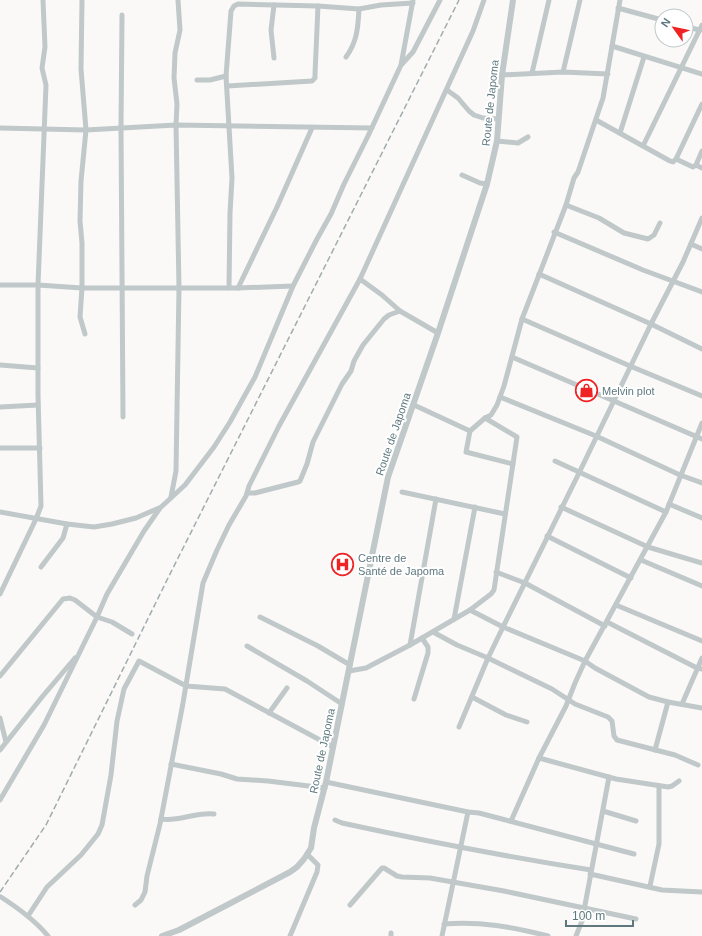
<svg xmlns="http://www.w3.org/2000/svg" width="702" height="936" font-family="Helvetica,sans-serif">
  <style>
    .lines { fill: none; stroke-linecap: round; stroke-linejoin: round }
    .minor { stroke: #c0c8ca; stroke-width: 5 }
    .tertiary { stroke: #c0c8ca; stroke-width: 6 }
    .rail { stroke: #a0acaf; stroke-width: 1.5; stroke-dasharray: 6 3; stroke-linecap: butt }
    .labels { text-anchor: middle; stroke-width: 4; stroke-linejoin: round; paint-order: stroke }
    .street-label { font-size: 11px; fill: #5e787e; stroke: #fff }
    .poi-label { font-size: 11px; fill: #5e787e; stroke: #fff; text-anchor: start }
  </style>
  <rect width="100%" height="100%" fill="#faf9f7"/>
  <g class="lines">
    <!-- minor -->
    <g class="minor">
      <polyline points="82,0 81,69 86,130 81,181 80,221 82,243 82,288 80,317 85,334"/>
      <polyline points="274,5 271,30 274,58"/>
      <polyline points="618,8 662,20"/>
      <polyline points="122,15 121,128 123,417"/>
      <polyline points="686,27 700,30"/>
      <polyline points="612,46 702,74"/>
      <path d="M 346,57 C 357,42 358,28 359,9"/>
      <polyline points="402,64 413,52 440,0"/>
      <polyline points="563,72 580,0"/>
      <polyline points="532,73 549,0"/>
      <polyline points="502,75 563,72 608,74"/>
      <polyline points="197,80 210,80 226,76"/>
      <polyline points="227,86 312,81 315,78 315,74 318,6"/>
      <polyline points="447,90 458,98 469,111 474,115 483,118 498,119"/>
      <polyline points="596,120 670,161 673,162 676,159 702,104"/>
      <polyline points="0,128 86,130 176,125 372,128"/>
      <polyline points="620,133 644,57"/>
      <polyline points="497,141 518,143 528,137"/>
      <polyline points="643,146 702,25"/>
      <polyline points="676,159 693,167 696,165 702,151"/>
      <polyline points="696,165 702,168"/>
      <polyline points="462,175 480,183 487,184"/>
      <polyline points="566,205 599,218 624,233 648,239 654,235 660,223"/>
      <polyline points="554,232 643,270 702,292"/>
      <polyline points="691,244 702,249"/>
      <polyline points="539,274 651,324 702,349"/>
      <polyline points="360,279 382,295 400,311 438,333"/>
      <polyline points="0,285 38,285 82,288 238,288 293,286"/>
      <polyline points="229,288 230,213 232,178 226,76 231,11 234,6 238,4 318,6 359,9 381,5 413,3"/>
      <polyline points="238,288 277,207 312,128"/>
      <polyline points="522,319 630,366 702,396"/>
      <polyline points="512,357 702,439"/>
      <polyline points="0,365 38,368"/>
      <polyline points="500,397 596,436 680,475 702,483"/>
      <polyline points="414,405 470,431"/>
      <polyline points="0,407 38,405"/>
      <polyline points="0,448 40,448"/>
      <polyline points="555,461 666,512"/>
      <polyline points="513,464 466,452 470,431 485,418 491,415 497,405 504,386 522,319 566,205 574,178 578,172 603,98 620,0"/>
      <polyline points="402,492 505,514"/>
      <polyline points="248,493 255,493 298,482 300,481 307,464 313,442 342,384 351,371 354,361 363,345 384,319 389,315 400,311"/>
      <polyline points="171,497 176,471 179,288 176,125 177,104 174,78 175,53 180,30 178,0"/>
      <polyline points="669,504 702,518"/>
      <polyline points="561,507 648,547 702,563"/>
      <polyline points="0,512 67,524 94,527 112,524 136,518 159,508"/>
      <polyline points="547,536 631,578"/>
      <polyline points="641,560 702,586"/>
      <polyline points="41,567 63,538 67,524"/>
      <polyline points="496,572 525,583 605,626"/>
      <polyline points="0,594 36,519 41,506 38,395 38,285 46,85 42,68 45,47 43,0"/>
      <polyline points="616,605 702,641"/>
      <polyline points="470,610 503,627 585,661 595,668 649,697 668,702 702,708"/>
      <polyline points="260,617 318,646 350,665"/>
      <polyline points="454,619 475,507"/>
      <polyline points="607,622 697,668 702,669"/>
      <polyline points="433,632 457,645 488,658 552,689 575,704 608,717 612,721 614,736 617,740 675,755 698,765"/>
      <polyline points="410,645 436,499"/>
      <polyline points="247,646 307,681 342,704"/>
      <polyline points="349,671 366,668 410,645 470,610 491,594 494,590 517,437 485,418"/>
      <polyline points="0,676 63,599 70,598 75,600 97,617 112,622 132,634"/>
      <polyline points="472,697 506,715 527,722"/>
      <polyline points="414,699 428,653 428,647 422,638"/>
      <polyline points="682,704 702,658"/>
      <polyline points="269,713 287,688"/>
      <polyline points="0,718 6,742"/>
      <polyline points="459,727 488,658 503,627 579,473 651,324 683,262 702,218"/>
      <polyline points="0,750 42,697 75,658"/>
      <polyline points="655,750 668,702"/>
      <polyline points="539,758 616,779 668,787 672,786 679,781"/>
      <polyline points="171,764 221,774 237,779 268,781 325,788"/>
      <polyline points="326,782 468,812 479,813 634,854"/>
      <polyline points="0,800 44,725 97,617 107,594 144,531 160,508 185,485 214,447 230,422 255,377 293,286 317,239 331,214 344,184 368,136 401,65 413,0"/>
      <polyline points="603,811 636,821"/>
      <path d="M 161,819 C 179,822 194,812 214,814"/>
      <path d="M 335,820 L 342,823 C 425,841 508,857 591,870"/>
      <polyline points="511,821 539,758 566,706 575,683 585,661 666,512 702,423"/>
      <polyline points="590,874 662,890 702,892"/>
      <polyline points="650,886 659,844 659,786"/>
      <path d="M 1,897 C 18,908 35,920 48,936"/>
      <polyline points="135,905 141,900 145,892 147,876 160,824 183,703 203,583 217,550 229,525 246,496 249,486 279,426 360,279 473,31 484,0"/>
      <polyline points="350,905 382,868 384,868 397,876 402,877 430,878 504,891 636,919"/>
      <polyline points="28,916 47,887 81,855 98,834 102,825 111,775 117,721 124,689 139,661 186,686 225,689 333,747"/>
      <path d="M 444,924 C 480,921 513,927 548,936"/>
      <polyline points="391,933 391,936"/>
      <polyline points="290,936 317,872 318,865 307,854"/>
      <polyline points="442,936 468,812"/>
      <polyline points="576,936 582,921 609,777"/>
    </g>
    <!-- tertiary -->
    <polyline class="tertiary" points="162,936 179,930 290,872 297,867 304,859 311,848 314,828 326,782 388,477 438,333 487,184 497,141 502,75 513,0"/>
    <!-- rail -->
    <polyline class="rail" points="0,892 46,825 169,576 459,0"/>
  </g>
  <!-- icons -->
  <defs>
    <symbol id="shop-ring" viewBox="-11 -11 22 22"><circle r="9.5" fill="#fff" stroke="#ef2224" stroke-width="1.5"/><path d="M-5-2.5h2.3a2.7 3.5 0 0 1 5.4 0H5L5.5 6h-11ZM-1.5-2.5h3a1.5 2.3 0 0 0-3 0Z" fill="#ef2224"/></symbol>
    <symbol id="hospital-ring" viewBox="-11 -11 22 22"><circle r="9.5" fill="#fff" stroke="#ef2224" stroke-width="1.5"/><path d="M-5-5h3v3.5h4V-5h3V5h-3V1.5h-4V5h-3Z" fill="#ef2224"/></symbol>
  </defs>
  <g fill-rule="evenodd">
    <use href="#shop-ring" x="574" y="378" width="25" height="25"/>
    <use href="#hospital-ring" x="330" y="552" width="25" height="25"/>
  </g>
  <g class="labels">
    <!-- street labels -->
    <g class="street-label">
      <text transform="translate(490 103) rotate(-84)" y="4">Route de Japoma</text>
      <text transform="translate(393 434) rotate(-71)" y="4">Route de Japoma</text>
      <text transform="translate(322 751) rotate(-78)" y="4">Route de Japoma</text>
    </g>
    <!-- poi labels -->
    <g class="poi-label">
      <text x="602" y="395">Melvin plot</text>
      <text x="358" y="562">Centre de<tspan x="358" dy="13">Santé de Japoma</tspan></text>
    </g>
  </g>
  <!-- north arrow -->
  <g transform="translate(674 28) rotate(303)"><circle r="19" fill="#ffffff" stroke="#bfc9cb"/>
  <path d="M0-3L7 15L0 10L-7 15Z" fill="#ef2224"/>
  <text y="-6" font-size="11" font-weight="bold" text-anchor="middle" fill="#5e787e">N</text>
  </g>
  <!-- scale -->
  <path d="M566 920v6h67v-6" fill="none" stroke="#5e787e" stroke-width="2"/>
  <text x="572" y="920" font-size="12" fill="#5e787e" stroke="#ffffff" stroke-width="3" paint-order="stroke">100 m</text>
</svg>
